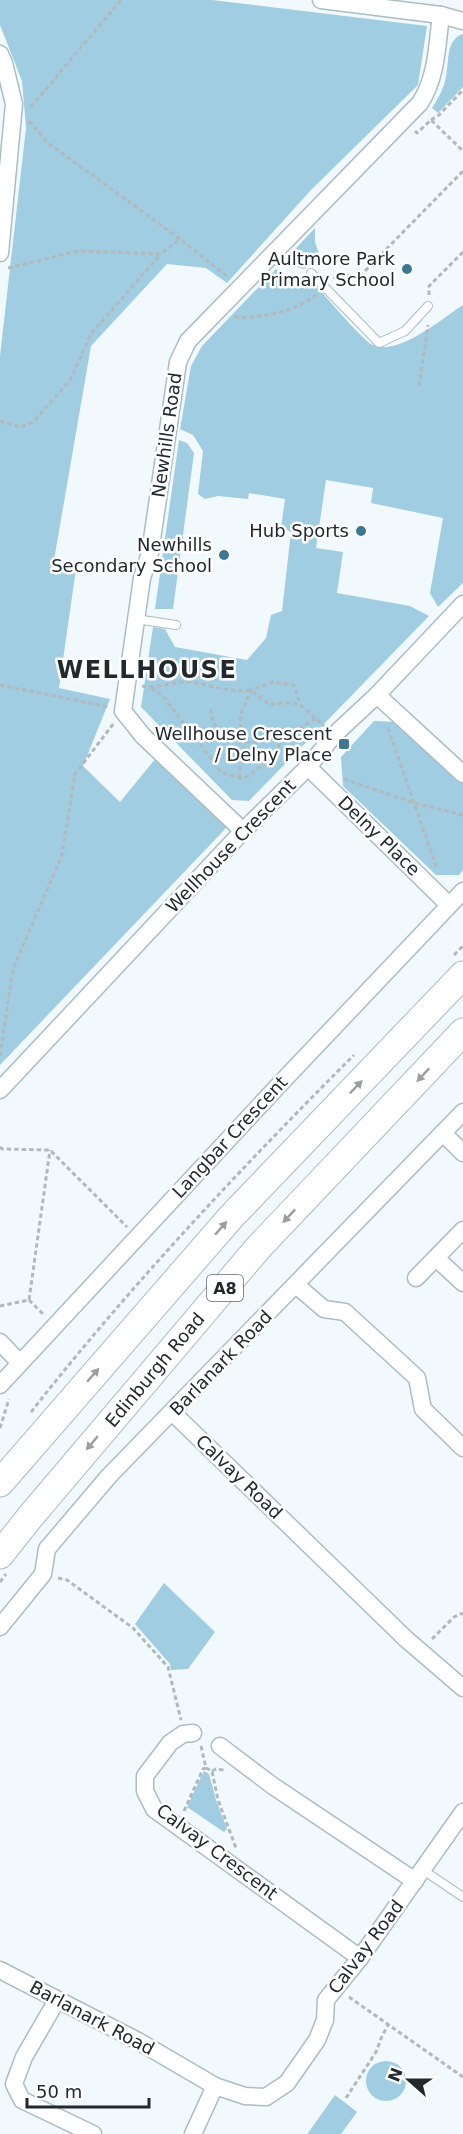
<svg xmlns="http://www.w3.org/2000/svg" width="463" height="2134" font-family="'DejaVu Sans',sans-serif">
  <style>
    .green { fill: #a0cde1 }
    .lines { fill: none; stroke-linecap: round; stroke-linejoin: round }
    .service-casing { stroke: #aabdc6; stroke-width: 10 }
    .minor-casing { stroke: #aabdc6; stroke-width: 19 }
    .primary-casing { stroke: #aabdc6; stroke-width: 29 }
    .path { stroke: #b1b9bd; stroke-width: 3; stroke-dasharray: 4.5 3; stroke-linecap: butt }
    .service { stroke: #fff; stroke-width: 8 }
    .minor { stroke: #fff; stroke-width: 16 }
    .primary { stroke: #fff; stroke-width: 27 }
    .oneway { fill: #9c9fa0 }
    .poi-dot { fill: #3d7891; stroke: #fff; stroke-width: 2 }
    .labels { text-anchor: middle; stroke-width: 5; stroke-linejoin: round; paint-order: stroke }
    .shield { fill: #fff; stroke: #64696c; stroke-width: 1.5 }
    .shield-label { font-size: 16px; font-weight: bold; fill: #22292d }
    .poi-label { font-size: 18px; fill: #22292d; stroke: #fff; text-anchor: end }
    .street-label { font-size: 18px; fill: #22292d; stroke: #fff }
    .district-label { font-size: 24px; font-weight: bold; letter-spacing: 1.5px; fill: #22292d; stroke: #fff }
  </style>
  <rect width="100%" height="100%" fill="#f1f9fd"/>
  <!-- green -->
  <g class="green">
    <polygon points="0,0 212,0 427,26 418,85 311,190 227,283 206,268 167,264 91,346 54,560 77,562 59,688 110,699 83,766 120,802 156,758 228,826 0,1065 0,356 26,128 22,81 0,25"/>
    <path d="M 463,34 L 463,87 L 438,113 L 432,108 C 437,100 443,90 445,81 C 450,65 444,40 463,34 Z"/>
    <polygon points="315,228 315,242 319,254 305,269 299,268 286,259"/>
    <path d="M 276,269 C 288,277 297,286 312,281 C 322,292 363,341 373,345 C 399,356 441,319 463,305 L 463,583 L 438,607 L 430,593 L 443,518 L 371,503 L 373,488 L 326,480 L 316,548 L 343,552 L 337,593 L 410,606 L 429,616 L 249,801 L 232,800 L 141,707 L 153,627 L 165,629 L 175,647 L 247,660 L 266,638 L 271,615 L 282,611 L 291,532 L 281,528 L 285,499 L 249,493 L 248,499 L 218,496 L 205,499 L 198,494 L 203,451 L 193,435 L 180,429 L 191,366 L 202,346 Z"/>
    <polygon points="179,440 187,443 194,453 173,609 155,609"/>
    <polygon points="374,721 398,722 463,783 463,870 459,875 436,875 343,786 341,757"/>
    <polygon points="164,1583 215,1632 188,1669 171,1670 170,1664 135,1624"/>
    <polygon points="204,1771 209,1774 216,1800 227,1829 224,1832 187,1807"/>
    <circle cx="386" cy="2081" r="20"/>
    <polygon points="335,2095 357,2112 341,2134 309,2134 308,2133"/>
  </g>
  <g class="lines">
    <defs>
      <g id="service">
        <polyline points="311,273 379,343 405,331 428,306"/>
        <polyline points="136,619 176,625"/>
        <polyline points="423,1870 463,1897"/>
      </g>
      <g id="minor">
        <polyline points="321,0 441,15 463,21"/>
        <polyline points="0,54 4,63 14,104 0,253"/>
        <polyline points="377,695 463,774"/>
        <polyline points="308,767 449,905"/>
        <path d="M 243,831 L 143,736 L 123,711 L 142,578 L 150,553 L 178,362 L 188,341 L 420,103 C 437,77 437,45 441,15"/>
        <polyline points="0,1090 243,831 308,767 334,735 377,695 463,604"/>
        <polyline points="443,1133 463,1153"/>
        <polyline points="436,1258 463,1283"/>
        <polyline points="416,1278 463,1230"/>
        <polyline points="296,1285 324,1309 345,1312 417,1378 423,1409 463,1448"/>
        <polyline points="0,1342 20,1363"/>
        <polyline points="0,1385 277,1087 463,891"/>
        <polyline points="173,1413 406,1639 463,1688"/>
        <polyline points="0,1627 43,1574 47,1549 109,1476 463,1112"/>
        <polyline points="193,1733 183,1734 170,1743 145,1776 145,1791 154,1809 360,1958"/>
        <polyline points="220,1746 273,1786 415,1881"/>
        <polyline points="0,1970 138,2041 215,2086 245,2096 266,2097 287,2083 317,2040 325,2020 326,2000 360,1958 463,1812"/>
        <polyline points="57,2000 24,2057 14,2084 22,2100 93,2134"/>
        <polyline points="193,2134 215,2086"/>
      </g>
      <g id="primary">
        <polyline points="0,1483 231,1217 463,975"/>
        <polyline points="0,1555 30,1517 258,1248 463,1032"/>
      </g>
    </defs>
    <!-- service casing -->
    <use href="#service" class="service-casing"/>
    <!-- minor casing -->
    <use href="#minor" class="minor-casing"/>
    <!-- primary casing -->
    <use href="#primary" class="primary-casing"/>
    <!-- path -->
    <g class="path">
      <polyline points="31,107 121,0"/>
      <polyline points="431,120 439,115 463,90"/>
      <polyline points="29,121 48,143 180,239 229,278"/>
      <polyline points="415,131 417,133 431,120 463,151"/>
      <polyline points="8,268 78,251 161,254 180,239"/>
      <polyline points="334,279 339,273 358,278 463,171"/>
      <polyline points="429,295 429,286 463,252"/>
      <path d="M 235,316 L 238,318 C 264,317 294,312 316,295"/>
      <polyline points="419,386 428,325"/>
      <polyline points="0,421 21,427 33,422 71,379 90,335 161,254"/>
      <polyline points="0,685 109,707"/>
      <path d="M 142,686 C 159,689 174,681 190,682 C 212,685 228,693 251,690 L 270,705 C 302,699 300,705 324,726"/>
      <polyline points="151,688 162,695 222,773 239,778 249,776 273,756 284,736 316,719"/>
      <path d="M 211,709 C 209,732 236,744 256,742 C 265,741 275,738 284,736"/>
      <polyline points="388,728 437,869"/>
      <polyline points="239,778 240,767 247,755 242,741 240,716 251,690 273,682 294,685 300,704"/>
      <polyline points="344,779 414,803 463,815"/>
      <polyline points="454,955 463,946"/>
      <polyline points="0,1056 13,969 62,855 75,774 114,723"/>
      <polyline points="0,1147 2,1149 50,1150 127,1227"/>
      <polyline points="29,1300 45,1316"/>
      <polyline points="0,1306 29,1300 50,1150"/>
      <path d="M 31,1412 C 130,1286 241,1168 354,1055"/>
      <polyline points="0,1428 9,1399"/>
      <polyline points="58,1578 67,1580 133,1628 168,1667 181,1720"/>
      <polyline points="0,1582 6,1574"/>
      <polyline points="432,1639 454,1617 463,1613"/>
      <polyline points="201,1746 206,1768 212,1771 218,1800 236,1848"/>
      <polyline points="212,1771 216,1769 224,1770"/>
      <polyline points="184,1811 203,1769 206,1768"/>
      <polyline points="349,1997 463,2077"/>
      <polyline points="346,2098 376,2052 382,2036 388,2025"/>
    </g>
    <!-- service -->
    <use href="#service" class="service"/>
    <!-- minor -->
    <use href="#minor" class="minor"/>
    <!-- primary -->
    <use href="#primary" class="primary"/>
  </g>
  <!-- one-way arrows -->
  <defs><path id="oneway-solid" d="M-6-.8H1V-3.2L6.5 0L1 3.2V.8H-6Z" transform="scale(1.5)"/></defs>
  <g class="oneway">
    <use href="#oneway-solid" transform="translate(423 1075) rotate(133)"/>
    <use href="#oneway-solid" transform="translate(356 1087) rotate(-46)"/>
    <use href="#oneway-solid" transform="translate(289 1216) rotate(133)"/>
    <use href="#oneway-solid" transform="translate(221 1228) rotate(-49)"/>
    <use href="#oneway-solid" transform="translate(93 1375) rotate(-49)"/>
    <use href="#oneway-solid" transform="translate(92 1443) rotate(130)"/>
  </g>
  <!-- markers -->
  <g class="poi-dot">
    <circle cx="407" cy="269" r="6"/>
    <circle cx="361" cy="531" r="6"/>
    <circle cx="224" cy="555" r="6"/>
    <rect x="338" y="738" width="12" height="12" rx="3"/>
  </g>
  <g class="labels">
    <!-- shield labels -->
    <rect class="shield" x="207" y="1275" width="36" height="26" rx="4.5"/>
    <g class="shield-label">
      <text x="225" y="1294">A8</text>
    </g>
    <!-- poi labels -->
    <g class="poi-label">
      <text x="395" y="265">Aultmore Park<tspan x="395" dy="21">Primary School</tspan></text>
      <text x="349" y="537">Hub Sports</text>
      <text x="212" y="551">Newhills<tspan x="212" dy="21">Secondary School</tspan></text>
      <text x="332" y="740">Wellhouse Crescent<tspan x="332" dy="21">/ Delny Place</tspan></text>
    </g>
    <!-- street labels -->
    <g class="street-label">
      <text transform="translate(167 435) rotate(-82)" y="6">Newhills Road</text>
      <text transform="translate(379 836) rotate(44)" y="6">Delny Place</text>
      <text transform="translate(231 846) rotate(-46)" y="6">Wellhouse Crescent</text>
      <text transform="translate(230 1137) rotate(-47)" y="6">Langbar Crescent</text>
      <text transform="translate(221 1363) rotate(-46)" y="6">Barlanark Road</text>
      <text transform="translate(155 1370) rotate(-50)" y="6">Edinburgh Road</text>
      <text transform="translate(239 1477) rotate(44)" y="6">Calvay Road</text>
      <text transform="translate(217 1852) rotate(37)" y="6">Calvay Crescent</text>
      <text transform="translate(366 1947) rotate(-53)" y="6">Calvay Road</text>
      <text transform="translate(92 2018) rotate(28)" y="6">Barlanark Road</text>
    </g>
    <!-- district labels -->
    <g class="district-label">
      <text x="147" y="678">WELLHOUSE</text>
    </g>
  </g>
  <!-- north arrow -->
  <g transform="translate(409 2080) rotate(291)" stroke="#ffffff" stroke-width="4.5" paint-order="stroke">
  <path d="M0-4.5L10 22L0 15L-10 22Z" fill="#22292d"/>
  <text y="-9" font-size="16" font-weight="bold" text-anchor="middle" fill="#22292d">N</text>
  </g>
  <!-- scale -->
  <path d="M27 2098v9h122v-9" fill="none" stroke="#22292d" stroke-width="3"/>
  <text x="36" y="2098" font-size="18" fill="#22292d" stroke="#ffffff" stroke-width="4.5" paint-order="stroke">50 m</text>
</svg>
